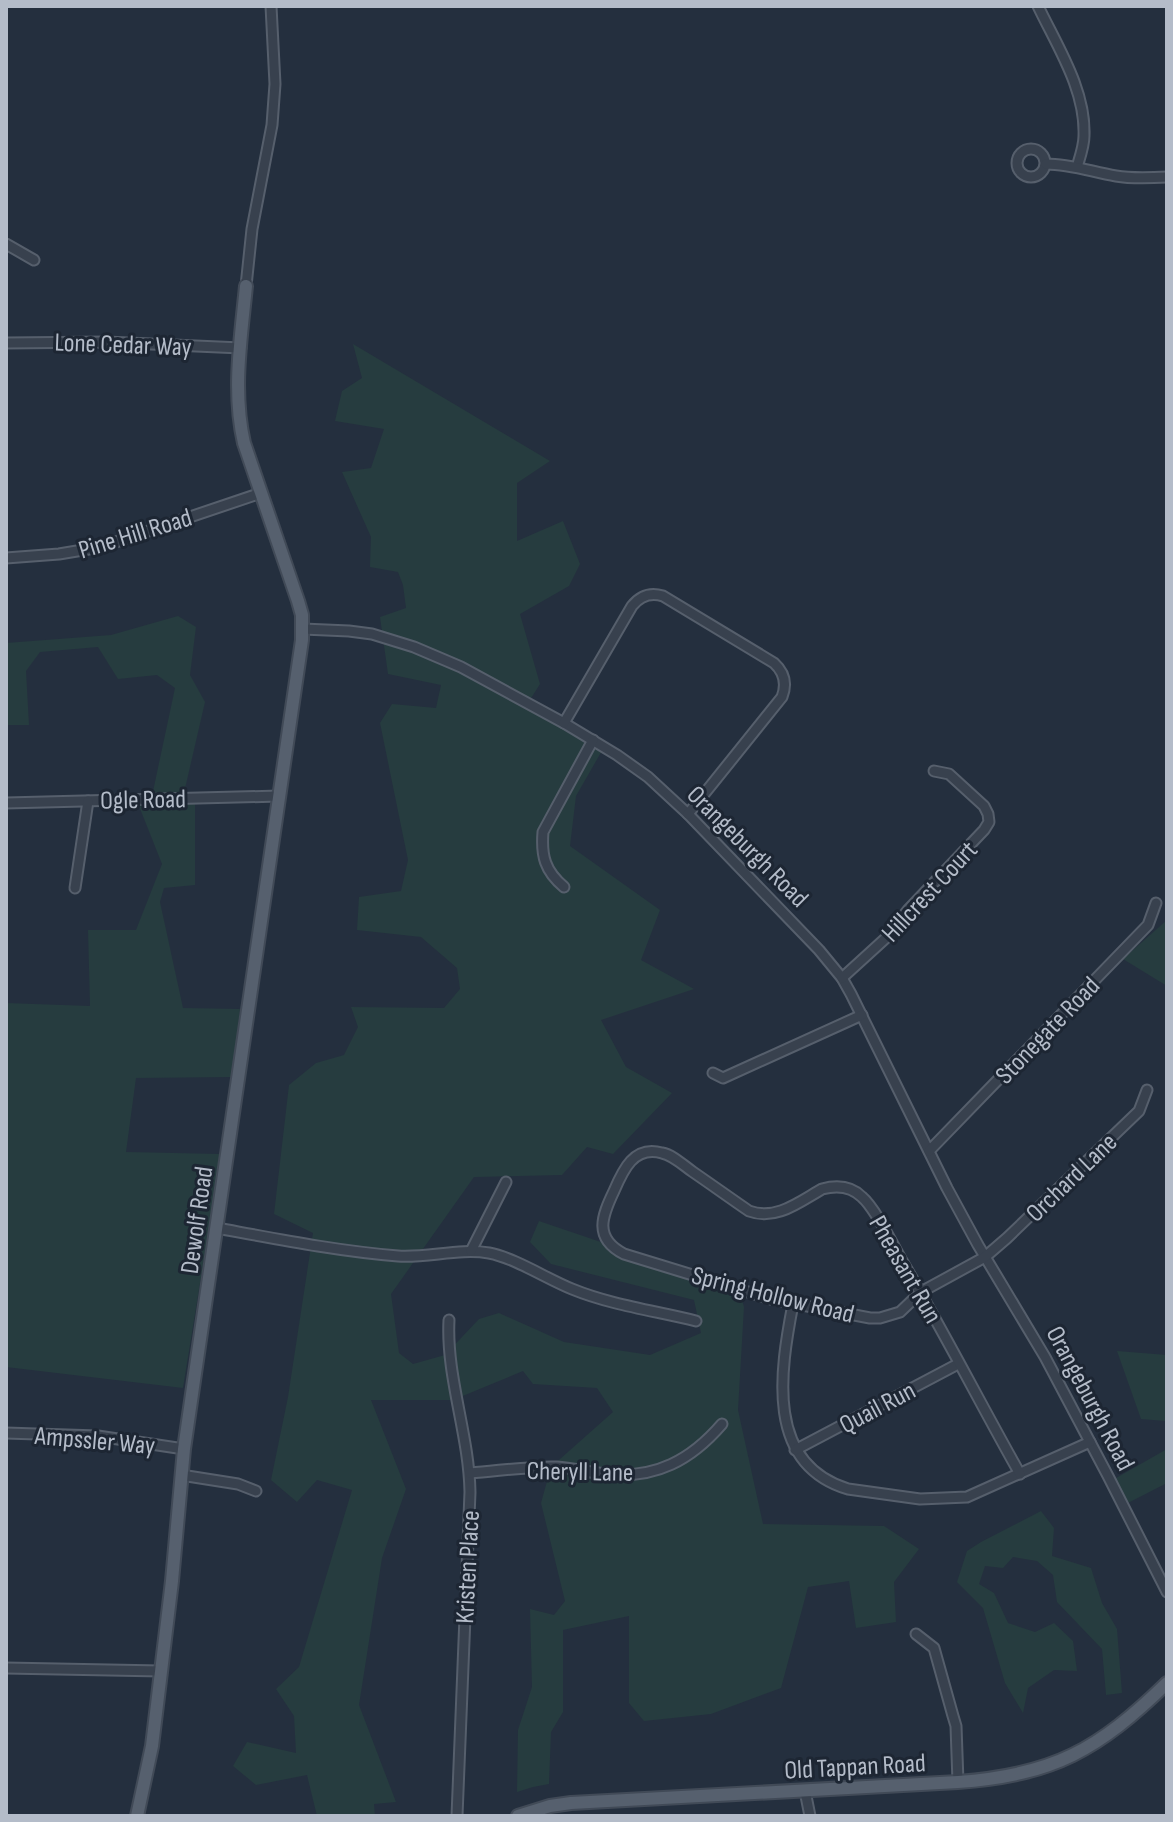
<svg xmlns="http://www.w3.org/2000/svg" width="1173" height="1822" font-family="'Sofia Sans Condensed',sans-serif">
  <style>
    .green { fill: #263c3f }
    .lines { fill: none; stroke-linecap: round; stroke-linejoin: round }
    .minor-casing { stroke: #565f6c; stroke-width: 13 }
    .major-casing { stroke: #414a57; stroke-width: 16 }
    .minor { stroke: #38414e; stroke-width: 9 }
    .major { stroke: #56606e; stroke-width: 12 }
    .labels { text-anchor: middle; stroke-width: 6; stroke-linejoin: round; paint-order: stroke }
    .street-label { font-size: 26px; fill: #b4bcc9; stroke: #1d2633 }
  </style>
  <rect width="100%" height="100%" fill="#242f3e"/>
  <!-- green -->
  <g class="green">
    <polygon points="353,344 550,461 517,483 517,541 563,521 580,564 569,586 520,614 540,684 528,703 603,749 576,796 570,846 660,910 641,960 694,989 601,1020 626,1067 672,1093 613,1154 587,1147 562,1175 474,1177 391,1294 399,1353 413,1364 445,1355 479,1319 499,1313 564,1342 650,1355 701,1333 694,1300 551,1264 530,1242 539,1221 739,1289 744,1307 738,1410 763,1524 884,1526 919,1549 894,1582 896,1622 856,1628 849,1581 808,1587 781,1688 711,1714 644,1721 629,1703 629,1616 563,1630 563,1712 551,1732 549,1784 533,1787 517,1792 518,1730 532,1687 530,1609 554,1615 565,1601 541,1503 551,1467 613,1412 597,1388 533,1384 523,1371 453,1400 371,1400 406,1489 382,1558 359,1705 396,1802 374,1804 375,1816 317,1816 307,1775 256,1785 233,1766 247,1742 296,1753 294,1716 276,1689 299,1667 352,1490 317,1480 297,1502 271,1480 288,1397 313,1233 274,1214 289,1085 316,1063 344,1055 358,1027 351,1007 444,1008 460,989 457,968 421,937 357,930 359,897 401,891 408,860 380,723 392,704 436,708 441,685 388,674 380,617 406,608 403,585 398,572 370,567 371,537 342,472 371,468 384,429 335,421 342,391 362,378"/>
    <polygon points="178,616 196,627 190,675 205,702 184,793 195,793 195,885 164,888 160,902 183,1008 240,1009 233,1077 136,1078 126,1152 221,1154 183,1388 6,1367 6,1003 90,1006 88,930 136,930 162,864 135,796 152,796 175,688 157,675 118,679 98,647 40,652 26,671 29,725 6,725 6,643 111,635"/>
    <polygon points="1167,920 1167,986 1123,959"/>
    <polygon points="1117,1351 1167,1355 1167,1423 1165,1421 1141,1419"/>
    <polygon points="1167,1449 1167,1483 1122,1506 1109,1482"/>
    <polygon points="1041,1511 1054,1528 1052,1556 1091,1568 1102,1603 1117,1629 1122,1693 1106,1695 1102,1649 1057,1602 1053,1575 1037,1561 1013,1557 1003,1568 985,1566 979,1584 994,1593 1008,1623 1035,1632 1054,1623 1073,1641 1077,1671 1054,1670 1028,1688 1023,1713 1005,1683 983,1608 957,1582 967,1551 981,1542"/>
  </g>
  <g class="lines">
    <defs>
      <g id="minor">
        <path d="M 1038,6 C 1057,46 1086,90 1084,136 C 1084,146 1080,157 1077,167"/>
        <circle cx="1031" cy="163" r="14"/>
        <path d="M 1046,164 C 1071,164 1092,172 1116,176 C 1133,179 1150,178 1167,177"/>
        <polyline points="6,244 34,260"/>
        <polyline points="246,286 252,229 272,125 275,84 271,6"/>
        <polyline points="6,343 106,342 241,348"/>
        <polyline points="6,558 59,554 101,547 261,493"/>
        <polyline points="303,629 349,631 372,634 414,647 461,667 564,723 617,755 648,777 688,814 819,950 842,978 851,994 947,1188 978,1245 1045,1357 1108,1476 1167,1592"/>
        <path d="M 564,723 L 632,606 C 640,596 650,592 663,596 L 774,663 C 785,673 787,684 782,697 L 688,814"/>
        <polyline points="6,803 279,796"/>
        <path d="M 564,887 C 545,871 541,856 543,832 L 593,740"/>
        <polyline points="75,888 88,801"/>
        <polyline points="842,978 887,937 908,910 984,830 989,822 988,814 984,806 949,774 934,771"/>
        <polyline points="713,1073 723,1078 862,1015"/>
        <polyline points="929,1151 1148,925 1156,903"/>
        <path d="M 217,1228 C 277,1239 337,1251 398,1256 C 428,1258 459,1248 489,1253 C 515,1258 547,1279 572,1289 C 611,1305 656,1311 696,1321"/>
        <polyline points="471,1251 506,1182"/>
        <path d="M 793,1304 C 780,1371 765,1464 848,1489 L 920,1499 L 967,1497 L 1090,1442"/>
        <path d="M 449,1320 C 446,1377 469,1434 470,1492 L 457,1816"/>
        <polyline points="6,1433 98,1436 184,1449"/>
        <polyline points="795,1450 958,1364"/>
        <path d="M 470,1473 C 499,1471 528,1466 557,1467 C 574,1468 590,1473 607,1474 C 656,1479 691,1460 722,1424"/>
        <path d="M 1020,1474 C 980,1403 943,1330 901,1259 C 892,1243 875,1208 862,1197 C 851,1186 837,1185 822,1189 C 799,1202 776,1221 749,1211 C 730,1198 712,1185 693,1172 C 683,1165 673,1155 662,1153 C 634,1145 623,1170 614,1191 C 602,1216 593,1238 624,1254 L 771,1299 L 870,1318 L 880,1318 L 900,1312 L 921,1292 L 985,1257 L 1007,1238 L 1139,1111 L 1147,1090"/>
        <polyline points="181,1475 238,1484 256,1491"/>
        <polyline points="916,1634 934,1648 953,1716 956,1726 958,1782"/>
        <polyline points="6,1668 161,1671"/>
        <polyline points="805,1791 810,1816"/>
      </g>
      <g id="major">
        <path d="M 137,1816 L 152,1746 L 172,1581 L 184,1449 L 302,640 L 302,615 L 298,601 L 244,443 C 232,391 241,338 246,286"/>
        <path d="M 518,1816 L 550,1806 L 571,1803 L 958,1782 C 1054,1775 1098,1750 1167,1683"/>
      </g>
    </defs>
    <!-- minor casing -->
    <use href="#minor" class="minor-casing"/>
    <!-- major casing -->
    <use href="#major" class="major-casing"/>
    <!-- minor -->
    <use href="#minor" class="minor"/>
    <!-- major -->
    <use href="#major" class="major"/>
  </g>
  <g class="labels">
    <!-- street labels -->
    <g class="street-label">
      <text transform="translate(123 344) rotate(2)" y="9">Lone Cedar Way</text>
      <text transform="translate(135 533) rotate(-17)" y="9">Pine Hill Road</text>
      <text transform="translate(143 799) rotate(-1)" y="9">Ogle Road</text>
      <text transform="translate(748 846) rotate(45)" y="9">Orangeburgh Road</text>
      <text transform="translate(929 891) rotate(-47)" y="9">Hillcrest Court</text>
      <text transform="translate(1047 1030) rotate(-46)" y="9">Stonegate Road</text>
      <text transform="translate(1071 1177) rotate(-44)" y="9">Orchard Lane</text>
      <text transform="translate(196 1220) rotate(-82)" y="9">Dewolf Road</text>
      <text transform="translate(906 1269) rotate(60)" y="9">Pheasant Run</text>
      <text transform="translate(773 1294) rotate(14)" y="9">Spring Hollow Road</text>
      <text transform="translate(1091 1398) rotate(62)" y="9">Orangeburgh Road</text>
      <text transform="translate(877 1407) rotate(-28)" y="9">Quail Run</text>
      <text transform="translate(95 1440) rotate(5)" y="9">Ampssler Way</text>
      <text transform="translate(580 1471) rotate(1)" y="9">Cheryll Lane</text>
      <text transform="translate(467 1567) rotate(-87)" y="9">Kristen Place</text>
      <text transform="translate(855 1766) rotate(-3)" y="9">Old Tappan Road</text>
    </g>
  </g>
  <!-- border -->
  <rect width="1173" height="1822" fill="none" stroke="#b4bcc9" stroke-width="16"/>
</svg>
